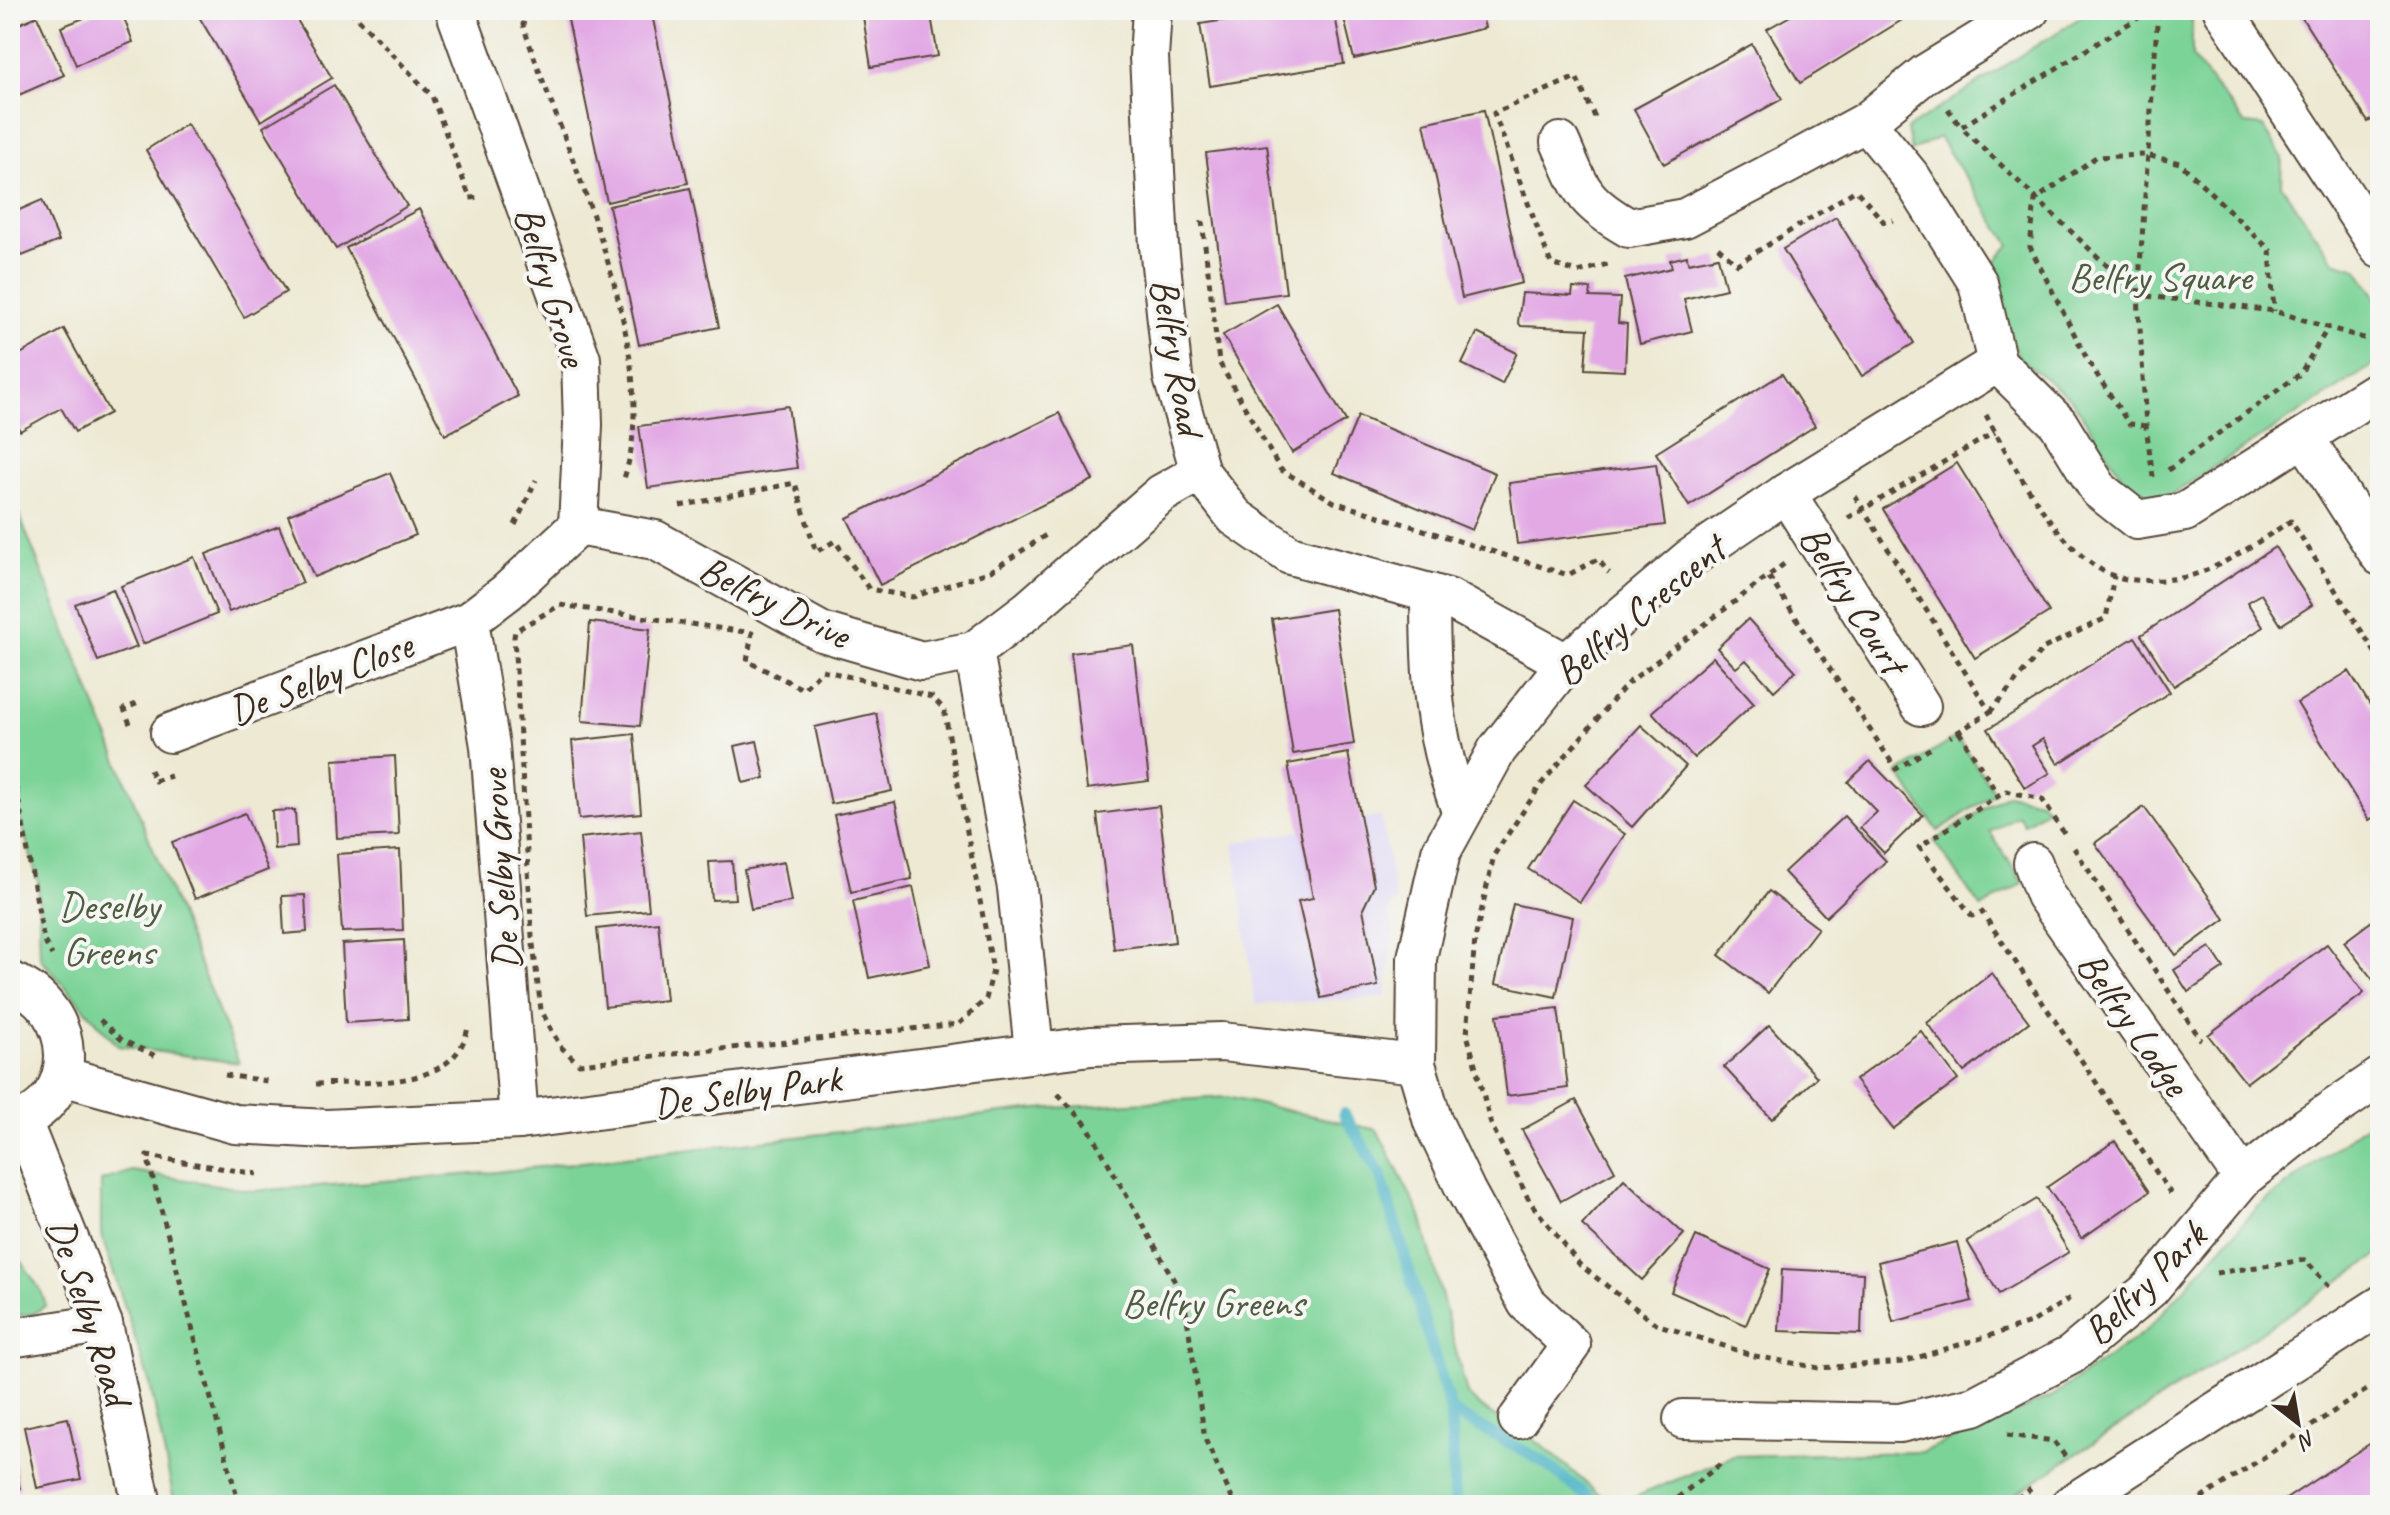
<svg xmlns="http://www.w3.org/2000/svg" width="2390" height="1515" font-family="Caveat,sans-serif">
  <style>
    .built { fill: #ddd5f6 }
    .green { fill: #7cd397; stroke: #5c7e5a; stroke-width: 2 }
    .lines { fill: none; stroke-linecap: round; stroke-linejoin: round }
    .stream { stroke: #48b3c5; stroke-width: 12 }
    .building { fill: #e2a9e5 }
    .street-casing { stroke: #564739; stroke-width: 42 }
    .path { stroke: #564739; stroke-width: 5; stroke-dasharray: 6 6; stroke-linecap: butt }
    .street { stroke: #fff; stroke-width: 38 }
    .labels { text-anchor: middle; stroke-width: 8; stroke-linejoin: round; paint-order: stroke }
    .park-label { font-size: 40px; fill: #4e5d42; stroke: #f6f6f2 }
    .street-label { font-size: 40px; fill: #3b2a1e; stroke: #f6f6f2 }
  </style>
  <rect width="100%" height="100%" fill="#f6f6f2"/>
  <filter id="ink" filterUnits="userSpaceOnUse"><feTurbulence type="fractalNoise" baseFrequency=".0125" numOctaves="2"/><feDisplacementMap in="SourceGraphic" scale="16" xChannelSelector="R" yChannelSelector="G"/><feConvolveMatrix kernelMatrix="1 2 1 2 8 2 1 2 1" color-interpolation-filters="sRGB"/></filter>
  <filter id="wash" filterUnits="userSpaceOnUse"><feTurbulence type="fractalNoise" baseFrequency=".006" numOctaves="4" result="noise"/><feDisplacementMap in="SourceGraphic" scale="32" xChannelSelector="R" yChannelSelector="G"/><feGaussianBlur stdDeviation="1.8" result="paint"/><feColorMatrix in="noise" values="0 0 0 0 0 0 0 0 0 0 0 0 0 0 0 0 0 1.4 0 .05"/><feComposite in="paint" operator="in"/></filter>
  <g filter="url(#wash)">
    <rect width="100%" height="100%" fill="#ede9d3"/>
    <!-- built -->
    <polygon class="built" points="1381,816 1396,901 1388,907 1393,928 1386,997 1255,1005 1234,843"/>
    <!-- green -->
    <g class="green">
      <polygon points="2092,10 2183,10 2192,20 2192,57 2245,124 2263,126 2282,157 2281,185 2334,261 2357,268 2380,302 2380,361 2167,497 2143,494 2129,487 2072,400 2018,357 1989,268 2010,245 1939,137 1911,151 1907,129"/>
      <polygon points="10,494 13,500 239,1063 118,1046 40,958 38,881 10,784"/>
      <polygon points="1957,737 1995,793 1938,831 1898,773"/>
      <polygon points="2007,794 2040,801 2047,809 2024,824 2018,815 1990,832 2023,883 1981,908 1934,841"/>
      <path d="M 1226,1097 L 1377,1130 L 1421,1216 L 1467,1394 C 1490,1419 1514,1425 1540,1444 C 1566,1464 1587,1487 1614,1505 L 175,1505 L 150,1384 L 101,1234 L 101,1181 L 132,1171 L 253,1191 L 488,1173 L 1037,1109 Z"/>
      <polygon points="2380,1114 2380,1254 1999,1505 1616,1505 1733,1456 1922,1452 2051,1397 2146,1331 2258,1207"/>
      <polygon points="10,1244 41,1291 46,1305 33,1314 10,1316"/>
    </g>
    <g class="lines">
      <!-- stream -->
      <g class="stream">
        <polyline points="1344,1114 1380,1174 1451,1411 1540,1460 1599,1505"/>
        <polyline points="1451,1411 1455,1505"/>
      </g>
    </g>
    <g id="blocks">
      <!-- building -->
      <g class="building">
        <polygon points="104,10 121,10 133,42 76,65 61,27"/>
        <polygon points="195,10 291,10 332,78 261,121"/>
        <polygon points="566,10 651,10 688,183 607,202"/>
        <polygon points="862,10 930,10 938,56 871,67"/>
        <polygon points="1291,10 1334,10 1344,64 1210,86 1200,24"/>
        <polygon points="1342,10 1481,10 1485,28 1354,59"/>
        <polygon points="1801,10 1914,10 1915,12 1800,83 1767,29"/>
        <polygon points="2297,10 2370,10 2380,25 2380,114 2368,122"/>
        <polygon points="37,16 64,75 10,99 10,28"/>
        <polygon points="1752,44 1782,99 1664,164 1634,109"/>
        <polygon points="334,85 407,206 336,249 263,127"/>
        <polygon points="1484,110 1522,283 1462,298 1424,123"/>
        <polygon points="187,124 286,292 244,317 146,150"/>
        <polygon points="1267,145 1286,293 1225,301 1206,153"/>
        <polygon points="690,188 719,327 639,345 609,206"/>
        <polygon points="42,200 59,241 22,256 10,227 10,214"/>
        <polygon points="419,209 518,396 445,435 346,248"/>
        <polygon points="1836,217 1914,343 1862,376 1783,249"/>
        <polygon points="1687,256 1688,263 1718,257 1726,289 1684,299 1692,331 1640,344 1625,279 1672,268 1670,260"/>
        <polygon points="1573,288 1591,289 1590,297 1620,298 1618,323 1627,324 1625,371 1585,369 1588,329 1521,326 1518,322 1522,293 1572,296"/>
        <polygon points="1277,304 1346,421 1292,453 1223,335"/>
        <polygon points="64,329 110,413 75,432 61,408 20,431 10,412 10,360"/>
        <polygon points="1477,333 1517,353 1502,384 1462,364"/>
        <polygon points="1782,374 1815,426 1689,506 1656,453"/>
        <polygon points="788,406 797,468 648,488 639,426"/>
        <polygon points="1059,413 1093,480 880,585 847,518"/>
        <polygon points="1358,416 1495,473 1472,530 1334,473"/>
        <polygon points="1957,463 2049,612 1975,658 1883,509"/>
        <polygon points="1656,464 1665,525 1517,544 1509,483"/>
        <polygon points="390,473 416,535 314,577 288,515"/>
        <polygon points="279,526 303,583 229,612 206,554"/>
        <polygon points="2275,547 2312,605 2281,625 2261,594 2247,602 2263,627 2174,686 2141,635"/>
        <polygon points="194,557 217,614 143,644 121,586"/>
        <polygon points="113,589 137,647 98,661 75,604"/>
        <polygon points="1334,609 1354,744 1293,754 1272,619"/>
        <polygon points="1748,619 1796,671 1774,691 1746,660 1736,668 1717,648"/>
        <polygon points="590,622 650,629 640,726 582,721"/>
        <polygon points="2135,637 2170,692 2058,764 2043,739 2032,746 2050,773 2025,788 1988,729"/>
        <polygon points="1133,645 1149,781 1087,789 1071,653"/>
        <polygon points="1713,657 1754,703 1694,758 1652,712"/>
        <polygon points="2349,671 2380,721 2380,813 2369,820 2297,703"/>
        <polygon points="876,713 892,791 831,804 815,727"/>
        <polygon points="1641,725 1686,766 1632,827 1586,785"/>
        <polygon points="634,734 641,813 579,819 572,741"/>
        <polygon points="757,741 765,778 743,783 735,746"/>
        <polygon points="1348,753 1374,886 1363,909 1378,986 1321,998 1298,901 1313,898 1288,764"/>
        <polygon points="395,756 399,835 337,838 333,760"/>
        <polygon points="1870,761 1923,815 1884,853 1860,828 1877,812 1848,782"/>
        <polygon points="1573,800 1625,834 1580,902 1528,869"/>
        <polygon points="895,802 912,879 851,892 834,815"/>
        <polygon points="1159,806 1175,942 1114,949 1097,814"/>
        <polygon points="2144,807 2225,919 2176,955 2095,843"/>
        <polygon points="295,810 297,847 274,849 272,811"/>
        <polygon points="245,813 268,870 195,899 172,842"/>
        <polygon points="1844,816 1886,861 1826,917 1784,872"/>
        <polygon points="641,831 649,910 587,916 580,838"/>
        <polygon points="400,850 403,930 342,932 337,854"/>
        <polygon points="732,861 735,899 712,900 709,862"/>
        <polygon points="784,862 791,902 751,909 744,870"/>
        <polygon points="913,887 930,965 869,978 853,901"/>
        <polygon points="1769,891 1818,928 1768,993 1719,955"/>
        <polygon points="305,895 307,932 284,934 282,896"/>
        <polygon points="1513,904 1573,917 1556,997 1495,984"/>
        <polygon points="2380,915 2380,989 2344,942"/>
        <polygon points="658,922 666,1000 605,1007 597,929"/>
        <polygon points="404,940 408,1019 346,1023 342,944"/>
        <polygon points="2327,944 2364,993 2246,1083 2208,1035"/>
        <polygon points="2210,947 2224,968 2188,992 2174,970"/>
        <polygon points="1992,973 2029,1022 1964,1072 1927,1023"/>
        <polygon points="1558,1008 1568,1088 1507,1096 1497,1015"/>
        <polygon points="1769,1025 1817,1077 1772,1119 1724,1067"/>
        <polygon points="1921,1031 1958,1080 1893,1129 1855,1080"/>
        <polygon points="1576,1100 1615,1171 1561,1201 1522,1130"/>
        <polygon points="2115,1141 2149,1192 2082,1238 2047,1187"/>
        <polygon points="1624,1179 1684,1234 1642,1280 1582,1225"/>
        <polygon points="2037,1199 2069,1252 1999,1294 1967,1241"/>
        <polygon points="1696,1236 1770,1269 1746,1325 1671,1292"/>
        <polygon points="1957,1242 1972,1301 1893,1322 1878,1262"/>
        <polygon points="1782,1269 1863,1273 1861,1334 1779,1331"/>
        <polygon points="68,1418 81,1479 37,1488 24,1427"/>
        <polygon points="10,1437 20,1489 10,1490"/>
        <polygon points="2380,1437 2380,1505 2277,1505 2298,1491"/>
      </g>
    </g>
  </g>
  <g filter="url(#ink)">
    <use href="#blocks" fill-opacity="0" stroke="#564739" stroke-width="2"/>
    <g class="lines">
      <defs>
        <g id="street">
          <polyline points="1152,10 1149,57 1159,246 1173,377 1200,472 1235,517 1290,555 1448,598 1566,663"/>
          <polyline points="2223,10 2380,249"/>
          <polyline points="1866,122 1911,177 1978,283 1997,363 2058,423 2099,490 2137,520 2185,512 2380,389"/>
          <path d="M 1560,142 C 1581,190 1582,201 1629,228 L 1685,218 L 1792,162 L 1866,122 L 1925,74 L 2030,10"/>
          <polyline points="2305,438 2380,556"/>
          <polyline points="1786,493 1921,706"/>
          <polyline points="578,526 655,540 822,632 922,661 974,651 1028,610 1161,494 1200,472"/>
          <path d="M 1430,593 C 1430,675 1432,736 1462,813"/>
          <polyline points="469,621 490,746 519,1120"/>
          <polyline points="974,651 1017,888 1034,1051"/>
          <polyline points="170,733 469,621 507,592 578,526 583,425 581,359 455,10"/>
          <polyline points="2033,863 2045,895 2243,1178"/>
          <path d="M 10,981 C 79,1007 85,1103 10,1124"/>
          <polyline points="62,1076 235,1124 327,1129 519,1120 1091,1046 1222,1042 1416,1064"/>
          <polyline points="22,1121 103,1324 142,1505"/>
          <polyline points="10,1338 103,1324"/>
          <polyline points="1518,1419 1571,1345 1527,1303 1466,1191 1433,1122 1416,1064 1417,958 1441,852 1497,750 1566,663 1689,559 1786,493 1997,363"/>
          <polyline points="1683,1419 1900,1423 1974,1406 2071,1355 2150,1289 2243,1178 2308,1126 2380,1077"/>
          <polyline points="2070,1505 2380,1306"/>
        </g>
      </defs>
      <!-- street casing -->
      <use href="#street" class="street-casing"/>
      <!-- path -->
      <g class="path">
        <polyline points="350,10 432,96 470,198 481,197"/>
        <path d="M 526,10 L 523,25 C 563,147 668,357 623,481"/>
        <polyline points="2151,10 1961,127 2138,295 2158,10"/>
        <polyline points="1948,109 1961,127"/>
        <polyline points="1595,117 1576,77 1494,113 1551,264 1578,272 1608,264"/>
        <polyline points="1202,221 1219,362 1280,469 1334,502 1568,575 1598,559 1609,573"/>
        <polyline points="1718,247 1737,264 1856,190 1884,222 1893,220"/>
        <path d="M 1986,415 C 2011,462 2062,558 2114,576 C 2132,583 2175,581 2193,575 C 2228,564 2260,540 2291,521 L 2380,660"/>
        <polyline points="2146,426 2129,424 2088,361 2030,247 2035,200 2096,157 2146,155 2180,163 2270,250 2274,311"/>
        <polyline points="2168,470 2300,374 2329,326"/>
        <polyline points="2153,477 2146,426 2138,295 2274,311 2380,343"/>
        <polyline points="1855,496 1990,712 1950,737"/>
        <polyline points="680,506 795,483 816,552 835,541 869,589 913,597 991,571 1049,533"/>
        <polyline points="1848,518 1995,432"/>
        <polyline points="515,525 536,480"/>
        <polyline points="1784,564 1628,683 1542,783 1494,855 1475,939 1467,1034 1491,1124 1530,1202 1580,1265 1656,1324 1755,1356 1819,1368 1903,1362 2031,1323 2070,1298"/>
        <polyline points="1769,577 1896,769 1931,748"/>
        <polygon points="560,605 752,633 747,661 803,689 822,670 932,697 944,709 993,970 986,999 959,1024 579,1064 560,1046 541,1010 532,936 514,637 515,631"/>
        <polyline points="1990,712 2044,648 2106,618 2114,576"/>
        <polyline points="130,724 124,709 141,702"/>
        <polyline points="1959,732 1998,795"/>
        <polyline points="10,753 44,941 52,955"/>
        <polyline points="150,770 155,781 171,776"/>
        <polyline points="2064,833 2042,799 2006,791 1919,847 1972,916 1982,912 2173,1197"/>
        <polyline points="2074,848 2201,1040"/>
        <polyline points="100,1020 122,1040 158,1057"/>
        <polyline points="225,1075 267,1081"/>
        <path d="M 316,1084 C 367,1081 456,1092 468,1027"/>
        <polyline points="1058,1094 1087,1125 1184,1298 1205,1439 1235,1505"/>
        <polyline points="2216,1273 2305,1260 2332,1289"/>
        <polyline points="2007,1435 2054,1441 2067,1459"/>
        <polyline points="239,1505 147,1156 257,1174"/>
        <polyline points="1668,1505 1723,1462"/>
        <polyline points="2007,1505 2031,1489"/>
        <polyline points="2191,1505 2380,1381"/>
      </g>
      <!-- street -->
      <use href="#street" class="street"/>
    </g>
  </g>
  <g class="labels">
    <!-- park labels -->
    <g class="park-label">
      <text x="2160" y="290">Belfry Square</text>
      <text x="109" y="919">Deselby<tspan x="109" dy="46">Greens</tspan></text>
      <text x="1213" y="1316">Belfry Greens</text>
    </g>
    <!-- street labels -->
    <g class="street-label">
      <text transform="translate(552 286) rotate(73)" y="14">Belfry Grove</text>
      <text transform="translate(1178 356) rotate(80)" y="14">Belfry Road</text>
      <text transform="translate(1854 599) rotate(58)" y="14">Belfry Court</text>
      <text transform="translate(775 601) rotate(26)" y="14">Belfry Drive</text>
      <text transform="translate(1639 610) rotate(-40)" y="14">Belfry Crescent</text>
      <text transform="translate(320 677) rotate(-21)" y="14">De Selby Close</text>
      <text transform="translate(499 870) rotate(-94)" y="14">De Selby Grove</text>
      <text transform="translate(2134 1023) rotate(55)" y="14">Belfry Lodge</text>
      <text transform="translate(747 1090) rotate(-8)" y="14">De Selby Park</text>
      <text transform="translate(2144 1283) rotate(-45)" y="14">Belfry Park</text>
      <text transform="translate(90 1311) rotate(72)" y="14">De Selby Road</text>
    </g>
  </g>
  <!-- margin -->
  <rect width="2390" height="1515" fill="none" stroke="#f6f6f2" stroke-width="40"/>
  <!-- north arrow -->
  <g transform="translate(2298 1423) rotate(149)" stroke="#f6f6f2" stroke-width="6" paint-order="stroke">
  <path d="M0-6L14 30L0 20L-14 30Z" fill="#3b2a1e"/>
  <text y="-12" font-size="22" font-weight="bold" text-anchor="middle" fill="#3b2a1e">N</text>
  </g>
</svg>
